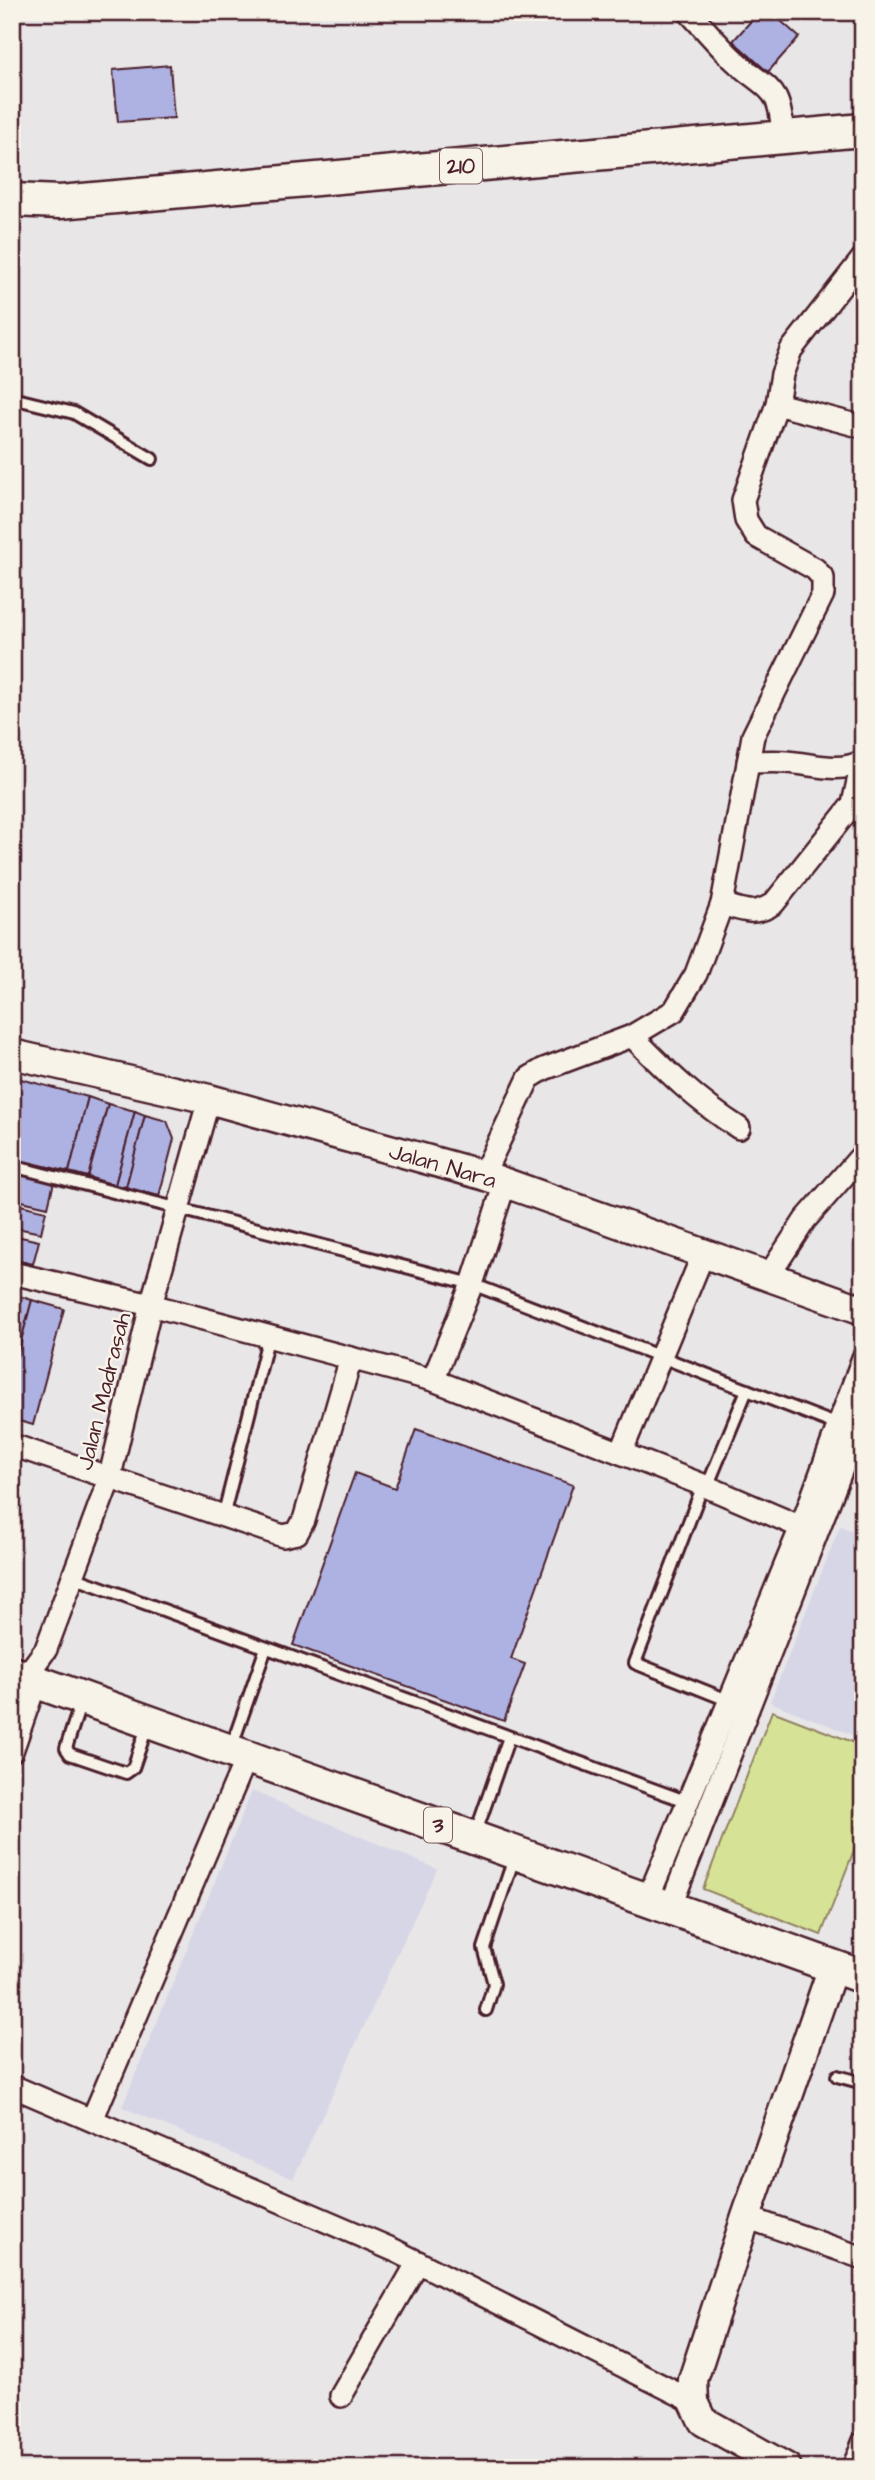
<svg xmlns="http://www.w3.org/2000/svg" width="875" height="2480" font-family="'Architects Daughter',sans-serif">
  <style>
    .built { fill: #d7d6e6 }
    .green { fill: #d6e396; stroke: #908160; stroke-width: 2 }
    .building { fill: #aeb2e3; stroke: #4a1f2b; stroke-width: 2 }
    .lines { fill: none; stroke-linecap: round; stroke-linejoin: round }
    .lane-casing { stroke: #4a1f2b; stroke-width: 16 }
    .street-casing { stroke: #4a1f2b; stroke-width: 26 }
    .secondary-casing { stroke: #4a1f2b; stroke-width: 33 }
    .primary-casing { stroke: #4a1f2b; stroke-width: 37 }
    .lane { stroke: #f7f3e8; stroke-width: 10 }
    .street { stroke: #f7f3e8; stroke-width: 21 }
    .secondary { stroke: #f7f3e8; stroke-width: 28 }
    .primary { stroke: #f7f3e8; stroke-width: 32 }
    .labels { text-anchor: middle; stroke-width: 5; stroke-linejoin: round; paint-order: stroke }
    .shield { fill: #f7f3e8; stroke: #7e5f64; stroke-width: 2 }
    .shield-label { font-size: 21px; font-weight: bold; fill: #4a1f2b }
    .street-label { font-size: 23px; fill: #4a1f2b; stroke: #f7f3e8 }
  </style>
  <rect width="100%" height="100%" fill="#e8e6e7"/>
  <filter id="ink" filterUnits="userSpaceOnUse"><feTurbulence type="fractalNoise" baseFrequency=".0143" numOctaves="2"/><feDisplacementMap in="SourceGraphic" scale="14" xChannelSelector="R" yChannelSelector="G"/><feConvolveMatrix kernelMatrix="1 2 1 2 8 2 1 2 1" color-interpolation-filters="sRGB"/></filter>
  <g filter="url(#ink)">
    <!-- built -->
    <g class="built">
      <polygon points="840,1526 863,1535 863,1739 770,1702"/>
      <polygon points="252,1791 437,1869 293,2179 122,2107"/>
    </g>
    <!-- green -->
    <polygon class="green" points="772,1711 863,1746 863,1827 821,1935 703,1889"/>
    <!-- building -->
    <g class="building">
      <polygon points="759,12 771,12 799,37 768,72 733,41"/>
      <polygon points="170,65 174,118 118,122 113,70"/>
      <polygon points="17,1078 88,1097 69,1172 12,1158 12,1080"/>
      <polygon points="88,1097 108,1104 88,1177 69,1172"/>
      <polygon points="108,1104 135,1111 115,1185 88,1177"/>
      <polygon points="135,1111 145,1115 126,1187 115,1185"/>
      <polygon points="145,1115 167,1121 174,1139 159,1196 126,1187"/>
      <polygon points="12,1172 54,1182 48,1207 13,1199 12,1202"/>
      <polygon points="12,1203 46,1211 41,1233 12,1227"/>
      <polygon points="12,1235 39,1241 33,1264 12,1259"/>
      <polygon points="12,1294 32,1300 12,1375"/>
      <polygon points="32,1300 64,1309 33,1425 12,1419 12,1375"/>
      <polygon points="416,1429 573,1485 511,1659 525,1664 504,1721 293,1645 355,1473 395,1488"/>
    </g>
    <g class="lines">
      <defs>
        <g id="lane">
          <polyline points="12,398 74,413 152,459"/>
          <polyline points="12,1166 472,1284 838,1425"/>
          <polyline points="703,1485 635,1663 730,1701"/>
          <polyline points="707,1487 747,1390"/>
          <polyline points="223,1517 269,1335"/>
          <polyline points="73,1577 688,1802"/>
          <polyline points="81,1702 66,1748 70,1754 126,1773 133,1768 148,1724"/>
          <polyline points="231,1748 266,1648"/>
          <polyline points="475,1835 509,1737"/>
          <polyline points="486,2010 494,1984 484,1948 515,1855"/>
          <polyline points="837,2076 863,2083"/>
        </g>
        <g id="street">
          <path d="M 689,12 C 704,28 718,45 734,60 C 769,93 780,83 783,137"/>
          <polyline points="777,404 782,374 791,350 863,258"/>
          <path d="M 748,762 C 761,762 774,761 787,762 C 813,764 838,774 863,761"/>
          <path d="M 722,904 C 742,910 755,917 774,903 L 853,804 L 862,763"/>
          <path d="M 632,1036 C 666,1071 698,1102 739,1128"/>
          <polyline points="483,1175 529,1078 544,1069 632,1036 674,1011 696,974 722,904 753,736 823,594 823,578 815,569 756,536 746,520 743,500 777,404 863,427"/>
          <polyline points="12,1273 151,1305 433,1380 703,1485 801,1527"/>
          <polyline points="769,1275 805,1220 863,1154"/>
          <polyline points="433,1380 472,1284 505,1183"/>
          <polyline points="12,1445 283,1536 297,1533 304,1520 351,1358"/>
          <polyline points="621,1453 704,1252"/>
          <polyline points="13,1674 32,1668 46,1649 109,1480 151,1305 209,1099"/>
          <polyline points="12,1751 36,1682"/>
          <polyline points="647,1901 801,1527 863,1358"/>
          <polyline points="670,1908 863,1415"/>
          <polyline points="12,2086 396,2251 694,2402"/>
          <polyline points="92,2120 247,1756"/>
          <polyline points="746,2217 863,2258"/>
          <polyline points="341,2396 418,2262"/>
          <polyline points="853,2468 863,2443"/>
        </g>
        <g id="secondary">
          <polyline points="12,1054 209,1099 483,1175 863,1310"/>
          <polyline points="787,2468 703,2421 694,2402 693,2380 746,2217 833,1967"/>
        </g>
        <g id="primary">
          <polyline points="12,200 60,202 863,130"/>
          <polyline points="12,1673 863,1977"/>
        </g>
      </defs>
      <!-- lane casing -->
      <use href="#lane" class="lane-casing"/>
      <!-- street casing -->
      <use href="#street" class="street-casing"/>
      <!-- secondary casing -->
      <use href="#secondary" class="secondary-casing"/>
      <!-- primary casing -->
      <use href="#primary" class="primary-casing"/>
      <!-- lane -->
      <use href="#lane" class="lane"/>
      <!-- street -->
      <use href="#street" class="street"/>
      <!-- secondary -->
      <use href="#secondary" class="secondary"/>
      <!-- primary -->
      <use href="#primary" class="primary"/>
    </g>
  </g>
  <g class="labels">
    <!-- shield labels -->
    <g class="shield">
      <rect x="440" y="148.5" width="42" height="35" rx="5"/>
      <rect x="424" y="1807.5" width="28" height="35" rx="5"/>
    </g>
    <g class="shield-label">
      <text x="461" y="173">210</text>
      <text x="438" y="1832">3</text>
    </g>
    <!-- street labels -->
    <g class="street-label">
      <text transform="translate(443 1165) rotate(16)" y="8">Jalan Nara</text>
      <text transform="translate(103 1391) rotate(-76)" y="8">Jalan Madrasah</text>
    </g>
  </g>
  <!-- margin -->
  <rect width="875" height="2480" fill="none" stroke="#f7f3e8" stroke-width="42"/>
  <rect x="21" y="21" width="833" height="2438" fill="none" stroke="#4a1f2b" stroke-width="2.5" filter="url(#ink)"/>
</svg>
